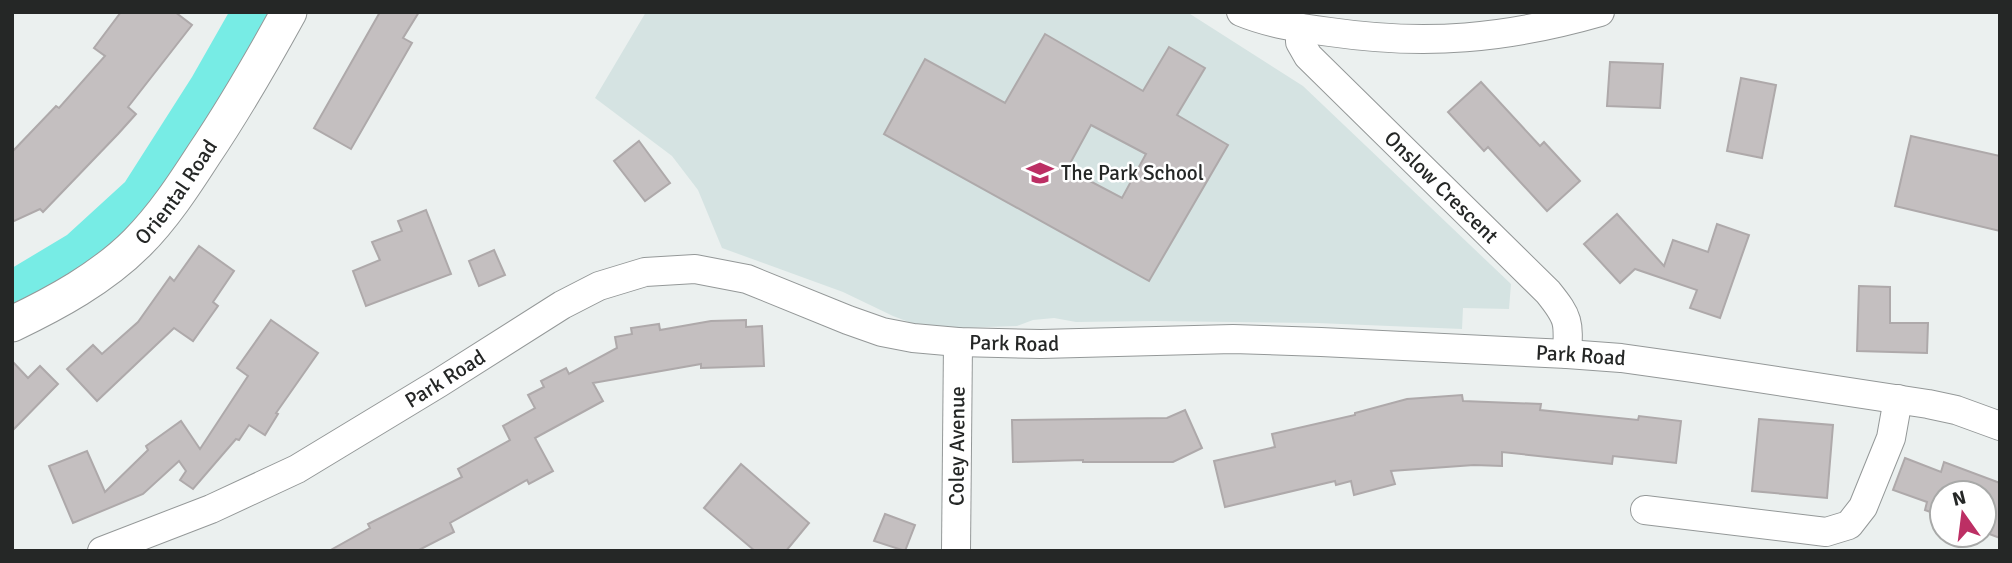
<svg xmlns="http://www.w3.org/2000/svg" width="2012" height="563" font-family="Signika,sans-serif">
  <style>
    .built { fill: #d5e3e2 }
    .green { fill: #77ece5 }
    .building { fill: #c4bfc0; stroke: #aea9aa; stroke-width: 2; fill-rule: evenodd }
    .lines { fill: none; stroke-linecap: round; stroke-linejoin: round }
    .minor-casing { stroke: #949898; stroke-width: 30 }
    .tertiary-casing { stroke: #949898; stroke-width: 37 }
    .minor { stroke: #fff; stroke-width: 28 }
    .tertiary { stroke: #fff; stroke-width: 35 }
    .labels { text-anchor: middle; stroke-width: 5; stroke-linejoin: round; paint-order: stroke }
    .poi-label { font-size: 21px; fill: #252726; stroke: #fff; text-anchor: start }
    .street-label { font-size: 21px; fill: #252726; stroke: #fff }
  </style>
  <rect width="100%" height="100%" fill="#ebf0ef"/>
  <!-- built -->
  <polygon class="built" points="646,12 1187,12 1303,86 1511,284 1509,309 1463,308 1462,329 1317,323 1155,321 1076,322 1054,318 1033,320 1017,326 927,329 893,316 843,292 722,248 698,190 672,156 595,98"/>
  <!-- green -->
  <polygon class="green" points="229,12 273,12 231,90 130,233 45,294 12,308 12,268 67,235 125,182 192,77"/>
  <!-- building -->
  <g class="building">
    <polygon points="121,12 175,12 192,25 128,107 136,114 118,134 43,212 40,209 12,222 12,152 56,106 59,108 105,56 94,48"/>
    <polygon points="380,12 419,12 403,38 412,43 351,149 314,128"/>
    <path d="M 1045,34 L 1143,91 L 1169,47 L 1205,68 L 1177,115 L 1228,145 L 1149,281 L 884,134 L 925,59 L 1005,103 ZM 1091,125 L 1146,154 L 1122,198 L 1067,169 Z"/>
    <polygon points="1610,62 1663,64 1660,108 1607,106"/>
    <polygon points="1741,78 1776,85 1762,158 1727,151"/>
    <polygon points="1481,82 1540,146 1544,142 1580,181 1547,211 1488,147 1484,151 1448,112"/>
    <polygon points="1911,136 2000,156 2000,231 1895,206"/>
    <polygon points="639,141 670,183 645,201 614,161"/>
    <polygon points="426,210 451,274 366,306 353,271 380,260 372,242 402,231 398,221"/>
    <polygon points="1617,214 1664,266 1673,240 1708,252 1717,224 1749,235 1720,318 1690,308 1697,290 1635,269 1620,283 1584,244"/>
    <polygon points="199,246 234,271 213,302 218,306 193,341 174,328 97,401 67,369 93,345 102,354 138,322 170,277 174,281"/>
    <polygon points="494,250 505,275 479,286 469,261"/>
    <polygon points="1859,286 1890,287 1890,323 1928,323 1927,353 1857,351"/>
    <polygon points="271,320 318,353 276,413 278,414 265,435 249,425 239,440 236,439 193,489 180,480 186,471 179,461 143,494 73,523 49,466 87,451 105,492 148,450 146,446 181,421 200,449 248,376 237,368"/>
    <polygon points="746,320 746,327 762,326 764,366 701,368 701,364 593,383 603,401 535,438 553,471 529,484 527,480 450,523 454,532 417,551 329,551 370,528 368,524 462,477 458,469 510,440 503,426 535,408 528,395 544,387 541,381 566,368 569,374 617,348 615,337 632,334 631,328 659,324 660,330 711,321"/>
    <polygon points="12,361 28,378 40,366 58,384 12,431"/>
    <polygon points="1462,395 1463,401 1541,404 1540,410 1638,420 1639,416 1681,421 1676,463 1613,456 1612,464 1502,452 1502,466 1474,465 1391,471 1395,484 1354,495 1351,481 1336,485 1335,481 1225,507 1214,461 1275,447 1272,434 1355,415 1355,413 1407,399"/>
    <polygon points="1185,410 1202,448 1173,462 1083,462 1083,460 1013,462 1012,420 1167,418"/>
    <polygon points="1759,419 1833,425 1827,498 1752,491"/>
    <polygon points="1905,458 1941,472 1944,462 2000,483 2000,538 1984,532 1984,493 1942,493 1942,516 1925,510 1927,502 1893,490"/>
    <polygon points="741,464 809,523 786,551 755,551 704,508"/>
    <polygon points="885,514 915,525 905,551 874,541"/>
  </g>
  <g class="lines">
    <defs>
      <g id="minor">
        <path d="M 1241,12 C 1270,24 1300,28 1330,32 C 1426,46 1506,39 1600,12"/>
        <path id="s1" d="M 1300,28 L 1300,42 L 1308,56 L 1548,292 C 1569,318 1569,322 1567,354"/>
        <polyline points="1645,510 1826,532 1849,525 1863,507 1891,438 1898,399"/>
        <path id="s2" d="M 102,551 L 211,509 L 297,469 L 439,383 L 562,305 L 599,286 L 645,272 L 695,269 L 747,279 L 848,320 L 882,332 L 913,338 L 958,342 L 1041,344 L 1233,339 L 1321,342 L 1567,354 L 1621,358 L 1692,368 L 1928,404 L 1956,410 L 2000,426"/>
        <path id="s3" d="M 956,551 L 958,342"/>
      </g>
      <g id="tertiary">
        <path id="s4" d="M 12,324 C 56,303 102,278 137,243 C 163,217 184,185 204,154 C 235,108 262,61 289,12"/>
      </g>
    </defs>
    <!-- minor casing -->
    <use href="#minor" class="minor-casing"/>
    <!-- tertiary casing -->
    <use href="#tertiary" class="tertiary-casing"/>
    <!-- minor -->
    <use href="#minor" class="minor"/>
    <!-- tertiary -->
    <use href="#tertiary" class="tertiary"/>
  </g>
  <!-- icons -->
  <defs>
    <symbol id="school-bare" viewBox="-9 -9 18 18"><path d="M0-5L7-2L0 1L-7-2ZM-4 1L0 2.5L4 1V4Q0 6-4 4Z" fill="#bc2f64" stroke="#fff" stroke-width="2.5" paint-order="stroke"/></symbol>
  </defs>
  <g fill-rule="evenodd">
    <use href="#school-bare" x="1021" y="154" width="38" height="38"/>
  </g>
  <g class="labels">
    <!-- poi labels -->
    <g class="poi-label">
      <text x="1061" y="180">The Park School</text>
    </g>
    <!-- street labels -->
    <g class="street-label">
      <text dy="7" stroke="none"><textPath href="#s1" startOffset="217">Onslow Crescent</textPath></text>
      <text dy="7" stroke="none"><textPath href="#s4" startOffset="214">Oriental Road</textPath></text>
      <text dy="7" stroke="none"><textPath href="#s2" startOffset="994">Park Road</textPath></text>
      <text dy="7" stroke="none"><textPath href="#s2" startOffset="1561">Park Road</textPath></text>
      <text dy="7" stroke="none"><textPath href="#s2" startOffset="385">Park Road</textPath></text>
      <text dy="7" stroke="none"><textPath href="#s3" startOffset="105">Coley Avenue</textPath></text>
    </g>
  </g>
  <!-- border -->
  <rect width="2012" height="563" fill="none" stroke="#252726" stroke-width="28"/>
  <!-- north arrow -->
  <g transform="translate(1963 514) rotate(346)"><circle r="33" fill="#ffffff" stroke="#a8a9a8" stroke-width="2"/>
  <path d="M0-5L12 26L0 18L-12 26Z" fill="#bc2f64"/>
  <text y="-10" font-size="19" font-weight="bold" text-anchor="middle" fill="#252726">N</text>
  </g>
</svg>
